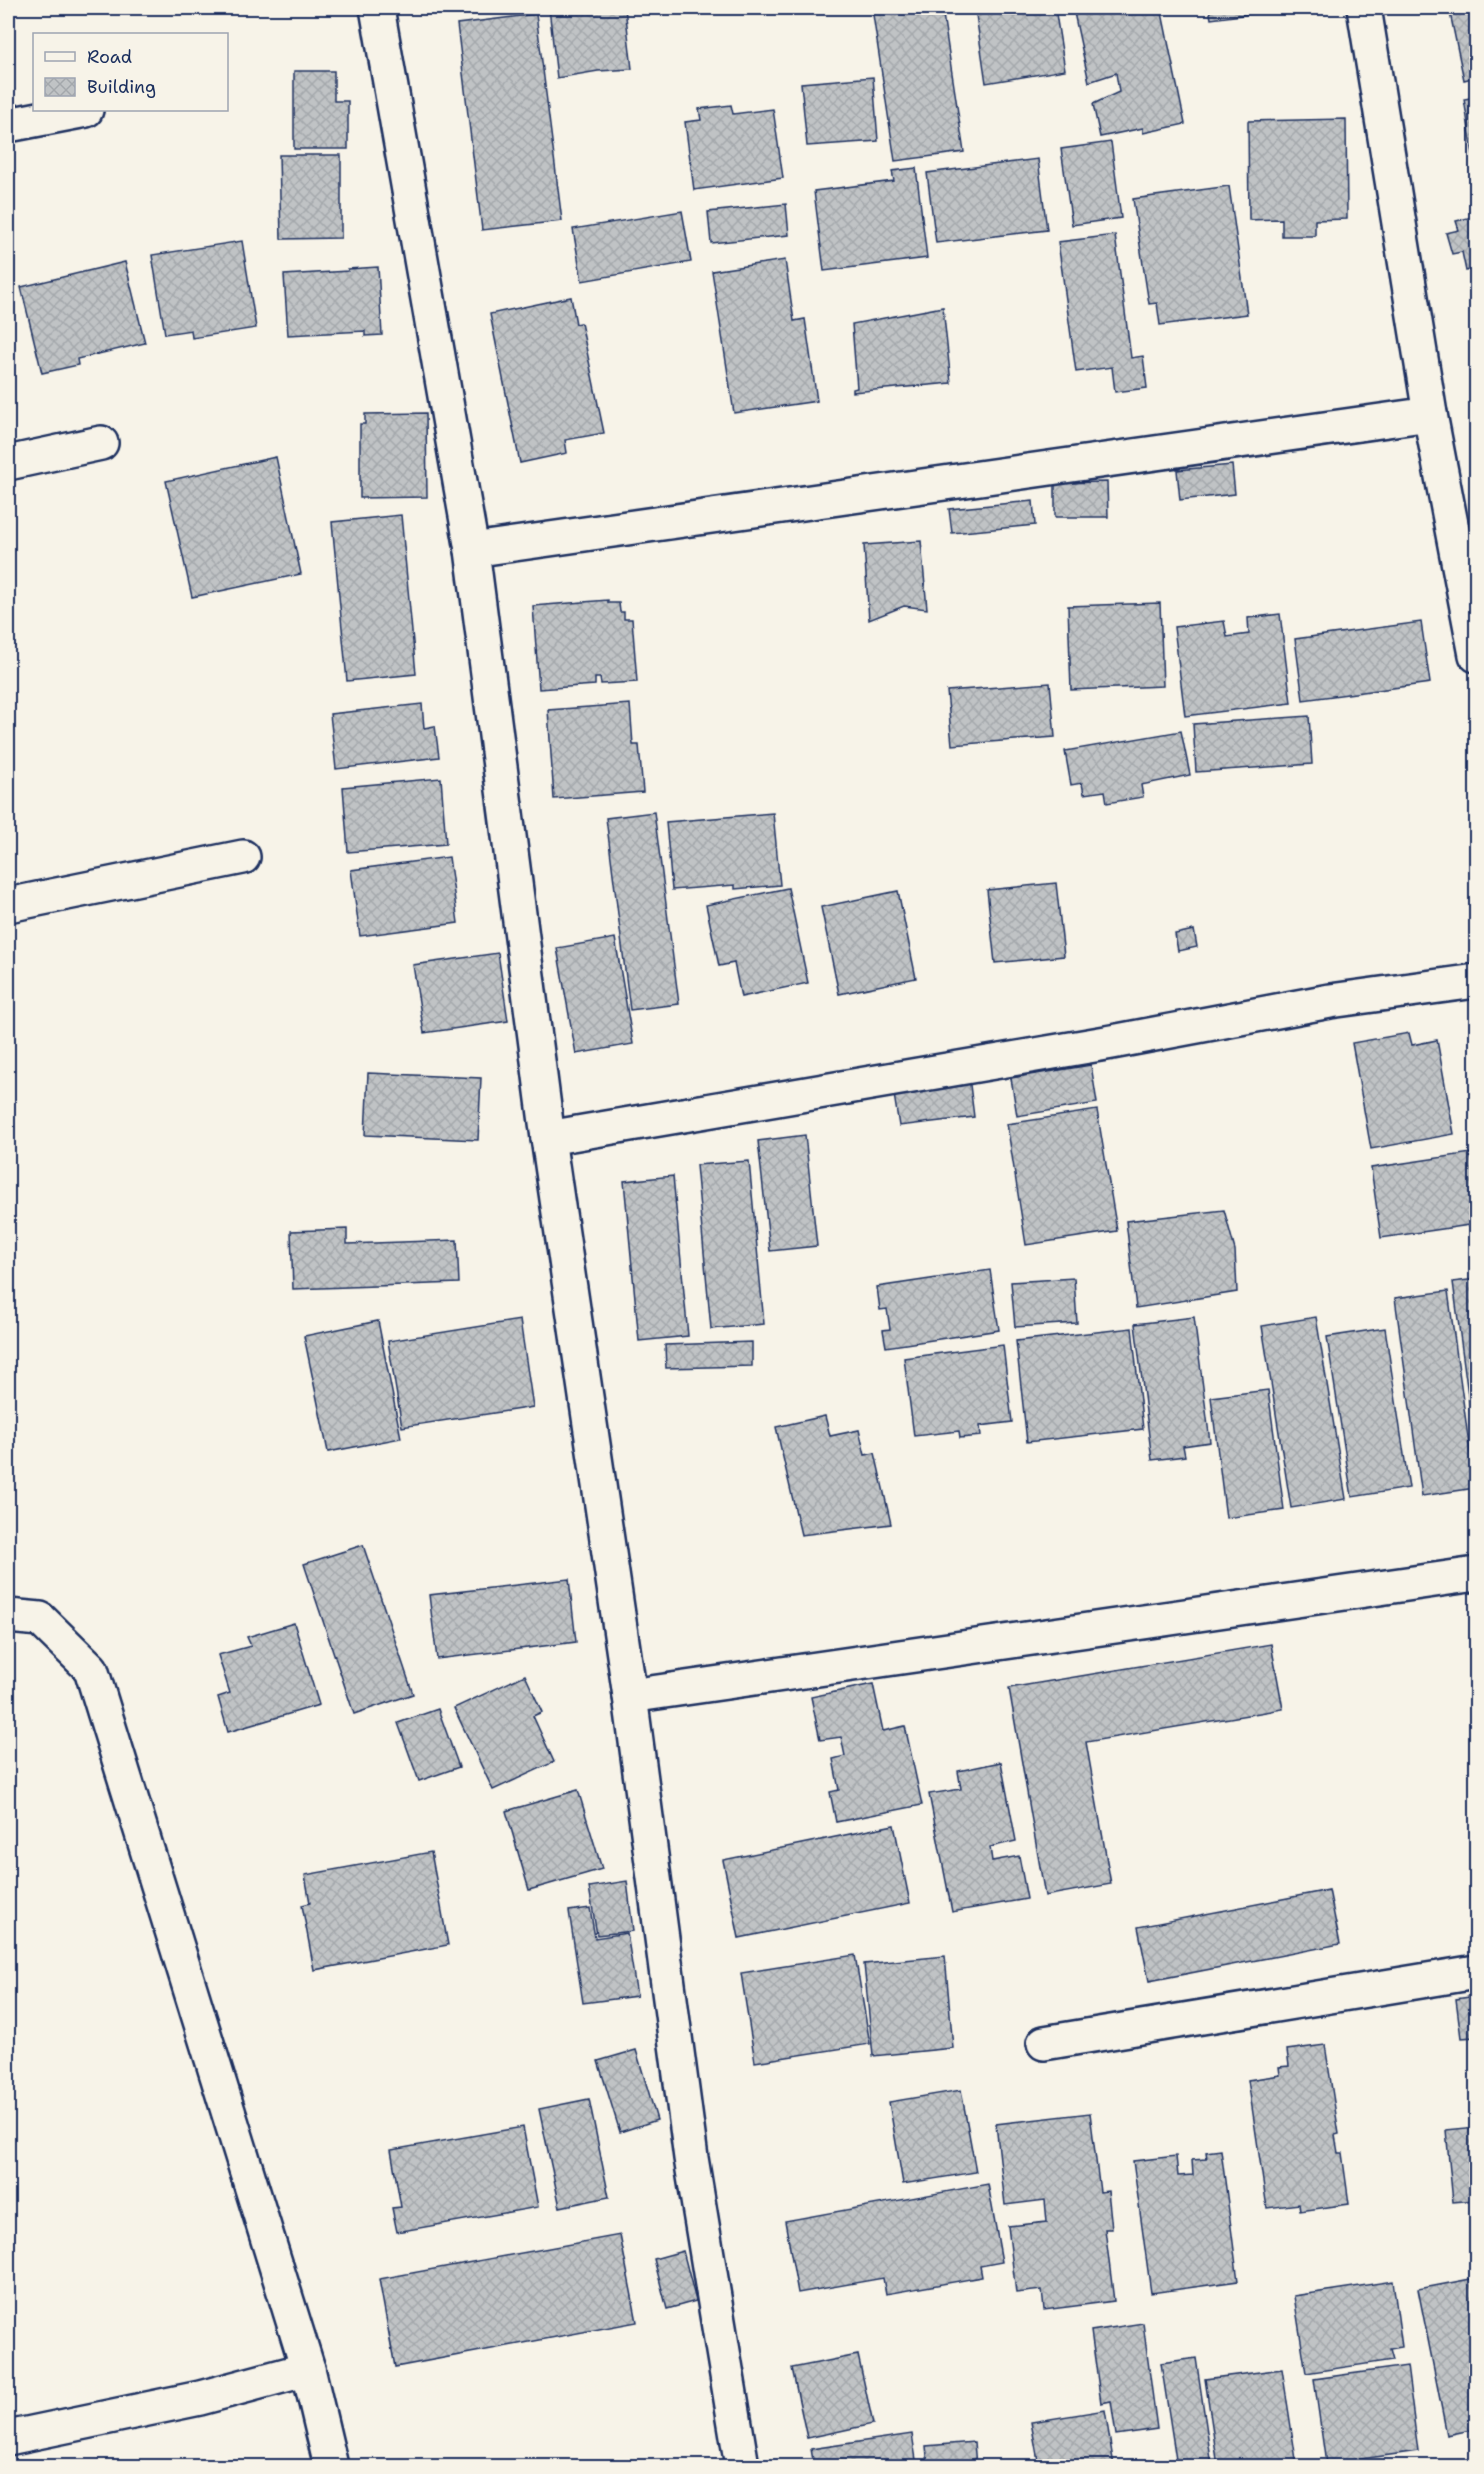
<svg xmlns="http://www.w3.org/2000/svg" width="1484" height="2474" font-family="'Shantell Sans',sans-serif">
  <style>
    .building { fill: url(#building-cross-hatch); stroke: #1b2f5e; stroke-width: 1.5 }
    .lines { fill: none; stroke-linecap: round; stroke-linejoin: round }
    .street-casing { stroke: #1b2f5e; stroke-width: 38 }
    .street { stroke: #f7f3e8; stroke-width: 33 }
  </style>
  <defs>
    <pattern id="building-cross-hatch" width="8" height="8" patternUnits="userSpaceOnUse" patternTransform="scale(1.5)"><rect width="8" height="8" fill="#c0c3c5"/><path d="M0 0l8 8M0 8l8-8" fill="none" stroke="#a4a8ac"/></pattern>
  </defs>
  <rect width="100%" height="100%" fill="#f7f3e8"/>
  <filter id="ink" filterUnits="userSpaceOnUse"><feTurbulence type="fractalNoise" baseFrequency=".0167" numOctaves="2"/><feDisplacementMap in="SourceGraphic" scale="12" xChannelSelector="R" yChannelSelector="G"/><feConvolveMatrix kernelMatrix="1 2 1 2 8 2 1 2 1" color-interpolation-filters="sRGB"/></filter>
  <g filter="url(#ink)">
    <!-- building -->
    <g class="building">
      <polygon points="549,8 625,8 632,69 598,71 557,78"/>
      <polygon points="872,8 942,8 964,152 895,161"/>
      <polygon points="975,8 1055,8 1065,70 986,83"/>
      <polygon points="1073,8 1161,8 1185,124 1143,133 1143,128 1100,137 1093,104 1119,92 1116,73 1089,82"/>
      <polygon points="1209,8 1289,8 1289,9 1211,19"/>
      <polygon points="1449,8 1476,8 1476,77 1464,80"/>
      <polygon points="536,14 562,221 482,230 457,24"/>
      <polygon points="294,71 334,71 334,101 348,101 348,149 294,149"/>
      <polygon points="873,77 878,141 807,146 801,83"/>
      <polygon points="1476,97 1476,172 1464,99"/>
      <polygon points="731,105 733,114 773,109 783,178 694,190 685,122 701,120 699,109"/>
      <polygon points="1346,119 1347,219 1315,220 1315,236 1282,236 1282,219 1249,220 1248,121"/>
      <polygon points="1111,142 1121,218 1072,225 1061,149"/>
      <polygon points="279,155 341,155 341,238 281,239"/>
      <polygon points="1038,159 1047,230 936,243 927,173"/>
      <polygon points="916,168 927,258 824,271 814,191 894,181 892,171"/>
      <polygon points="1229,186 1247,314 1160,325 1157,303 1149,304 1133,199"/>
      <polygon points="786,204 789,235 711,243 708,212"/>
      <polygon points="682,211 691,262 582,281 573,229"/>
      <polygon points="1476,216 1476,268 1466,271 1462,252 1452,254 1446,233 1459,230 1456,221"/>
      <polygon points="1115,235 1131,358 1143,356 1147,388 1115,392 1112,367 1076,372 1058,242"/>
      <polygon points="242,241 256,328 192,338 191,330 165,334 152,255"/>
      <polygon points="785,260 794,321 805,319 817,401 734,413 712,271"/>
      <polygon points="125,262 145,343 77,359 78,365 42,373 21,287"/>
      <polygon points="378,267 382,335 365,336 365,331 288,335 284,275 348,271 348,269"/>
      <polygon points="571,297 576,324 581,323 604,433 565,440 567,453 520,463 490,314"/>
      <polygon points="943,307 951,383 853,392 853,389 857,388 852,324"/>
      <polygon points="426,413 427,497 360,498 360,424 365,424 365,414"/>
      <polygon points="276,457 301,574 192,597 166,481"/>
      <polygon points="1232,465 1235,494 1180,500 1177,470"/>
      <polygon points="1107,482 1108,517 1055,517 1055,483"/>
      <polygon points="1033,501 1035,525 952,533 949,509"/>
      <polygon points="401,515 416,674 347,681 332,522"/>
      <polygon points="921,541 927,609 904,606 869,620 864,545"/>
      <polygon points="608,600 608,603 619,603 620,612 624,612 624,619 632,619 637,682 601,684 600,678 595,678 595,685 539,689 533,606"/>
      <polygon points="1160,603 1163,686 1071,690 1068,606"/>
      <polygon points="1280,614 1291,703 1185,716 1174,627 1224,621 1227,637 1249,634 1248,618"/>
      <polygon points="1421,622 1430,683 1303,700 1295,639"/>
      <polygon points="1050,683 1055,737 952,745 947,691"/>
      <polygon points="422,704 424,728 435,726 439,757 336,769 330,714"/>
      <polygon points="630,704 633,745 639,745 643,792 554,799 548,710"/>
      <polygon points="1309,716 1312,764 1196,772 1193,724"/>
      <polygon points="1181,731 1190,775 1141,785 1143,797 1107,803 1105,791 1084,794 1082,783 1071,785 1065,751"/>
      <polygon points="441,778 446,844 348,852 343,787"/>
      <polygon points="654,812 679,1004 630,1010 606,818"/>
      <polygon points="773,813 780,885 735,889 735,885 672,890 666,822"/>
      <polygon points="449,857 458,923 360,936 351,870"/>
      <polygon points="1056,883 1064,956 995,963 987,890"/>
      <polygon points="788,888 808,983 741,997 734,963 719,966 706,905"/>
      <polygon points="898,891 916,978 839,994 821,907"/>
      <polygon points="1194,930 1197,947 1178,951 1175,934"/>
      <polygon points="615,938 633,1044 576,1054 557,948"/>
      <polygon points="498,953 508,1021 424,1033 413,965"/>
      <polygon points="1409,1033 1412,1045 1437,1040 1454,1134 1371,1149 1352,1043"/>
      <polygon points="1091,1065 1097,1103 1017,1116 1011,1078"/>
      <polygon points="368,1073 481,1078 478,1140 365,1135"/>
      <polygon points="969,1077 974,1117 899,1126 893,1088"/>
      <polygon points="1097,1110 1117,1231 1026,1245 1007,1124"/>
      <polygon points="805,1135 817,1246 770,1251 758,1141"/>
      <polygon points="1471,1153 1476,1186 1476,1224 1381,1238 1371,1168"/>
      <polygon points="749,1161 764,1324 711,1329 696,1165"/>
      <polygon points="673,1176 688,1336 639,1341 624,1181"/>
      <polygon points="1224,1210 1235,1250 1237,1292 1136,1308 1126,1221"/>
      <polygon points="347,1229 347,1244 457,1240 459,1283 293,1289 291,1231"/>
      <polygon points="990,1270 999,1330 886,1347 883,1330 890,1329 887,1309 880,1310 877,1287"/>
      <polygon points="1074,1278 1077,1323 1015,1327 1011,1282"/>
      <polygon points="1476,1279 1476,1455 1453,1282"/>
      <polygon points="1448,1291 1475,1488 1422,1496 1395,1298"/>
      <polygon points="1194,1317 1210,1442 1183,1446 1185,1456 1152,1460 1135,1324"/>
      <polygon points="1316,1317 1346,1499 1291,1508 1262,1326"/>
      <polygon points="520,1320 533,1407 402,1427 388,1341"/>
      <polygon points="378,1321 401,1438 328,1452 304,1336"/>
      <polygon points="1132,1328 1143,1429 1027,1442 1016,1341"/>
      <polygon points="1385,1328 1409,1488 1352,1497 1327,1337"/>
      <polygon points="752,1342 752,1366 666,1368 665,1345"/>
      <polygon points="1003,1345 1012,1422 980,1426 981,1436 960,1438 959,1431 914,1436 904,1358"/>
      <polygon points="1268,1390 1284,1510 1226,1518 1211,1397"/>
      <polygon points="825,1416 830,1436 859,1430 865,1455 875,1453 891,1524 801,1535 776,1427"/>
      <polygon points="363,1545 413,1694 354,1714 304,1564"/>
      <polygon points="569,1579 576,1642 437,1659 429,1595"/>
      <polygon points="294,1623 319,1705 228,1732 218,1697 230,1693 218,1655 251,1646 247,1637"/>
      <polygon points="1271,1644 1283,1709 1086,1742 1111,1884 1045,1896 1009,1688"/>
      <polygon points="525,1675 542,1712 533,1716 554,1762 493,1790 454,1708"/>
      <polygon points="873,1684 883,1731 905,1726 922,1805 836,1822 830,1792 839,1790 833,1759 845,1756 841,1737 820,1740 811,1697"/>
      <polygon points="438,1709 459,1767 419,1781 398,1723"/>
      <polygon points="1001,1762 1016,1841 990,1847 992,1861 1019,1856 1027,1899 952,1912 929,1794 961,1789 958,1771"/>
      <polygon points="578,1790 602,1869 529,1890 506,1811"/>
      <polygon points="894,1825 910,1903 739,1938 723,1860"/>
      <polygon points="431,1852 448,1945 314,1970 302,1905 310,1903 305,1875"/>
      <polygon points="627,1881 633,1931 597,1935 589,1887"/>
      <polygon points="1329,1890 1340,1944 1149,1981 1138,1927"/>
      <polygon points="590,1908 595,1938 627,1933 637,1996 583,2003 569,1911"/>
      <polygon points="855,1955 870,2044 755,2062 741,1973"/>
      <polygon points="945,1956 953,2048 873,2056 864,1964"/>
      <polygon points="1476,1996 1476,2037 1461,2038 1456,1999"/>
      <polygon points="1325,2045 1339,2134 1335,2135 1338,2153 1342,2153 1349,2204 1300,2211 1299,2204 1267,2208 1248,2080 1280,2075 1279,2067 1289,2066 1287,2050"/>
      <polygon points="636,2050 657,2120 620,2132 598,2061"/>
      <polygon points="961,2090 976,2172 903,2184 889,2102"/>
      <polygon points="589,2099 609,2197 560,2207 539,2109"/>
      <polygon points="1090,2113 1100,2192 1108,2191 1112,2229 1105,2229 1114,2301 1044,2310 1042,2290 1016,2293 1008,2226 1047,2222 1045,2200 1005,2205 996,2124"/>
      <polygon points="523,2127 538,2207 397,2232 392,2208 401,2207 391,2150"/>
      <polygon points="1476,2127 1476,2200 1453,2202 1446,2130"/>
      <polygon points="1221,2150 1238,2281 1151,2293 1133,2161 1176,2156 1178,2176 1193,2175 1192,2160 1207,2159 1206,2152"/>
      <polygon points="988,2184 1002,2262 980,2266 982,2277 886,2294 883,2278 798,2293 785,2221"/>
      <polygon points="620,2235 637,2322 395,2367 379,2279"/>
      <polygon points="683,2251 696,2301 667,2309 654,2259"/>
      <polygon points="1476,2278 1476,2429 1447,2435 1418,2289"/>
      <polygon points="1393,2281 1402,2347 1390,2349 1393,2360 1306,2373 1294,2296"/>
      <polygon points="1143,2323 1157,2429 1116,2435 1111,2401 1101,2403 1091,2331"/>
      <polygon points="858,2355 873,2424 807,2438 792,2368"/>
      <polygon points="1196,2358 1212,2466 1177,2466 1161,2363"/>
      <polygon points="1407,2366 1418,2451 1326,2464 1314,2379"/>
      <polygon points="1282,2369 1297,2466 1218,2466 1205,2379"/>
      <polygon points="1105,2410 1114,2466 1039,2466 1031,2422"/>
      <polygon points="912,2434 917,2466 814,2466 811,2449"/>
      <polygon points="974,2442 976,2466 928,2466 926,2446"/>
    </g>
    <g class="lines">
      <defs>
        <g id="street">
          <polyline points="377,8 472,550 548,1138 630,1696 691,2158 742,2466"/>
          <polyline points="1364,8 1430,414 1476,655"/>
          <polyline points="8,125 86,110"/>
          <polyline points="8,463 101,443"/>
          <polyline points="472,550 1430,414"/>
          <polyline points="8,905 243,857"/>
          <polyline points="548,1138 1112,1042 1330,1001 1476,981"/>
          <polyline points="8,1616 40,1619 91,1669 308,2369 331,2466"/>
          <polyline points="630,1696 1476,1574"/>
          <polyline points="1044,2043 1476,1972"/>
          <polyline points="8,2438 200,2398 308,2369"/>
        </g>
      </defs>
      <!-- street casing -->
      <use href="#street" class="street-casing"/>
      <!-- street -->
      <use href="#street" class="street"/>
    </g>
  </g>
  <!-- margin -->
  <rect width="1484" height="2474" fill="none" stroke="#f7f3e8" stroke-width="30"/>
  <rect x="15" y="15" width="1454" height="2444" fill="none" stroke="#1b2f5e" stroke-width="2" filter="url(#ink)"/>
  <!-- legend -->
  <rect x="33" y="33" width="195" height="78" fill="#f7f3e8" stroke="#9fa5b1" stroke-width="1.5"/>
  <rect x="45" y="52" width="30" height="9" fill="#f7f3e8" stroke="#9fa5b1" stroke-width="1.5"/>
  <text x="87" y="63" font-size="18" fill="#1b2f5e">Road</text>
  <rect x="45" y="78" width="30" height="18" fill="url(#building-cross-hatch)" stroke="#9fa5b1" stroke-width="1.5"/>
  <text x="87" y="93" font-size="18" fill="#1b2f5e">Building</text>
</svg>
